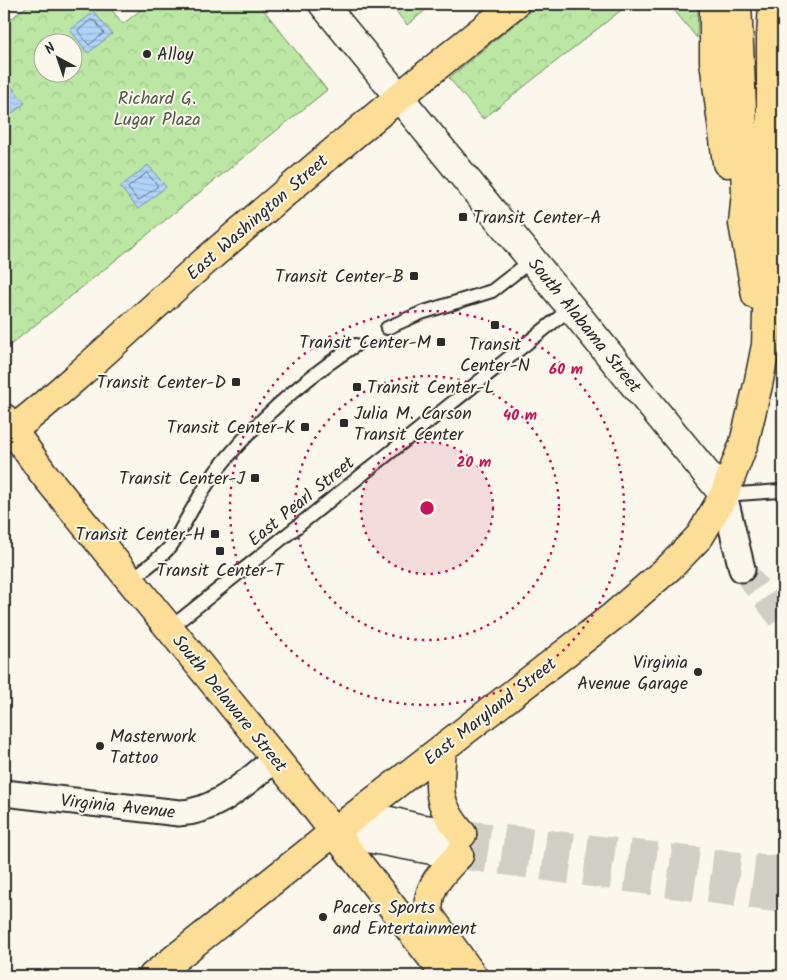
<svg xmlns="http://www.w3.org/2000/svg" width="787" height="980" font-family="Kalam,sans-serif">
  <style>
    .forest { fill: url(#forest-crowns); stroke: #738867; fill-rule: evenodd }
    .water { fill: url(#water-rules); stroke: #7b90a7 }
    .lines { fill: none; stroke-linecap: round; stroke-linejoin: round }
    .shore { stroke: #606f7d; stroke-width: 1 }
    .minor-tunnel { stroke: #d1cec5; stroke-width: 25; stroke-dasharray: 25 12; stroke-linecap: butt }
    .tertiary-tunnel { stroke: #d1cec5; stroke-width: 28; stroke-dasharray: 28 14; stroke-linecap: butt }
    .service-casing { stroke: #2b2b2b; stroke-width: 16 }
    .minor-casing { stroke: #2b2b2b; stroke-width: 29 }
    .tertiary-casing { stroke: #2b2b2b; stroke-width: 31 }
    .secondary-casing { stroke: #2b2b2b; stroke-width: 31 }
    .primary-casing { stroke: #2b2b2b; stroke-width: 31 }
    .service { stroke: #fbf7ec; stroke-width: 12 }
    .minor { stroke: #fbf7ec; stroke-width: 25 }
    .tertiary { stroke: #fbf7ec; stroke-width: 28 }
    .secondary { stroke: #fbf7ec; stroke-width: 28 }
    .primary { stroke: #fdde96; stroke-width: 28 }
    .ring { fill: none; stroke: #c2185b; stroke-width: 2.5; stroke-dasharray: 2.5 5 }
    .poi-dot { fill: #2b2b2b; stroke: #fbf7ec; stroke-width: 2 }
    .labels { text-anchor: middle; stroke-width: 4; stroke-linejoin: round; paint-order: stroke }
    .poi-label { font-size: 18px; fill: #2b2b2b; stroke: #fbf7ec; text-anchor: end }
    .park-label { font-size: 18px; fill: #4f5a49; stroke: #fbf7ec }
    .street-label { font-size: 18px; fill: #2b2b2b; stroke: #fbf7ec }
    .centre { fill: #c2185b; stroke: #fbf7ec; stroke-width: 2.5 }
    .ring-label { font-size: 15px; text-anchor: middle; font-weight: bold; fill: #c2185b; stroke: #fbf7ec; stroke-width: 4; stroke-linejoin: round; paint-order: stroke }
  </style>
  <defs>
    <pattern id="forest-crowns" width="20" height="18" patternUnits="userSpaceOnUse" patternTransform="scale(1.25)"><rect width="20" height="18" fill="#bbe6a3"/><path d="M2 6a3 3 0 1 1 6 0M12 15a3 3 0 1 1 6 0" fill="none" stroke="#a1c58c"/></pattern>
    <pattern id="water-rules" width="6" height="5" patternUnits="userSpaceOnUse" patternTransform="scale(1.25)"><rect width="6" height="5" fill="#b0d4f9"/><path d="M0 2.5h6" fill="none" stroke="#98b6d6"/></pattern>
  </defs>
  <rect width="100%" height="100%" fill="#fbf7ec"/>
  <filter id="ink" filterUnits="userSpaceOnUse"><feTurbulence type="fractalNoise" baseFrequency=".02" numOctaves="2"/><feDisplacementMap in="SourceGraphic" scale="10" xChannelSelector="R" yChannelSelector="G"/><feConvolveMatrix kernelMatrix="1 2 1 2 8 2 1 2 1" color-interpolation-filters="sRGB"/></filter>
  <g filter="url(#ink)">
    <!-- forest -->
    <g class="forest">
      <path d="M 30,4 L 96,4 L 101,9 L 107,4 L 123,24 L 148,4 L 259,4 L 327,90 L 9,346 L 4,339 L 4,24 ZM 42,42 L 72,42 L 72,72 L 42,72 Z"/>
      <polygon points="390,4 433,4 407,25"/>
      <polygon points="539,4 629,4 483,119 449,78"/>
      <polygon points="669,4 698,4 697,38"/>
    </g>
    <!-- water -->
    <g class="water">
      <polygon points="94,12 112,34 88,53 70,30"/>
      <polygon points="7,81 25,103 4,120 4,84"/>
      <polygon points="148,165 166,187 138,209 120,187"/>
    </g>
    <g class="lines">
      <!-- shore -->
      <g class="shore">
        <polygon points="91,20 95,21 104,33 89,45 78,31"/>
        <polygon points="147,173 158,186 138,201 128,188"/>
      </g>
      <!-- minor-tunnel -->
      <polyline class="minor-tunnel" points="742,569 783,621"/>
      <!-- tertiary-tunnel -->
      <g class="tertiary-tunnel">
        <polyline points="462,834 783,871"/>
        <polyline points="459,855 783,899"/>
      </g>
      <defs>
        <g id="service">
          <polyline points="387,328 421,313 492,291 532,260"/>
          <polyline points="724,495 780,491 783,493"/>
          <path d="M 131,580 C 143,570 158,560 169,548 C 176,541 180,530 185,522 C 195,504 205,486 217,470 C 257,420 302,380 356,345"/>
          <polyline points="170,628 571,308"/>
        </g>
        <g id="minor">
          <polyline points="724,495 742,569"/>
          <path d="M 4,793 L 179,813 C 217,812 247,781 275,759"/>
        </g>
        <g id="tertiary">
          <polyline points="334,832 390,821 418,828 462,834"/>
          <polyline points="351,835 459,855"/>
        </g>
        <polyline id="secondary" points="323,4 724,495"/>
        <g id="primary">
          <polyline points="714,4 714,61 727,163"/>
          <polyline points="737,4 746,192 743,224 756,295"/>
          <polyline points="4,418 43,473 310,801 446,976"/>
          <path d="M 4,437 C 71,385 132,326 195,270 C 300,179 406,89 515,4"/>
          <path d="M 442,749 C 439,789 435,802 462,834"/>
          <path d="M 459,855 C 442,873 425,888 429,915 L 473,976"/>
          <polyline points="153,976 334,832 612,617 671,566 700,536 724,495 744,443 758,385 766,345 771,190 771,37 773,4"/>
        </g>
      </defs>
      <!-- service casing -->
      <use href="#service" class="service-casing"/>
      <!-- minor casing -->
      <use href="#minor" class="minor-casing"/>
      <!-- tertiary casing -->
      <use href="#tertiary" class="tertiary-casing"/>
      <!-- secondary casing -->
      <use href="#secondary" class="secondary-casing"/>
      <!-- primary casing -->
      <use href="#primary" class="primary-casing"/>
      <!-- service -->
      <use href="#service" class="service"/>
      <!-- minor -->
      <use href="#minor" class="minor"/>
      <!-- tertiary -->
      <use href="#tertiary" class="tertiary"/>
      <!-- secondary -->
      <use href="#secondary" class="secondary"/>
      <!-- primary -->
      <use href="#primary" class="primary"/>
    </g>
  </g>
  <!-- distance rings -->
  <circle cx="427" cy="508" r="66" fill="#c2185b" fill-opacity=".12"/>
  <g class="ring">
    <circle cx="427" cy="508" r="66"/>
    <circle cx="427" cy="508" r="132"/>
    <circle cx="427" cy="508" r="197"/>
  </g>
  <!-- markers -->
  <g class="poi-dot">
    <circle cx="147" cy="54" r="5"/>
    <rect x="458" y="212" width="10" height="10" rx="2.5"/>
    <rect x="409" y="271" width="10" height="10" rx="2.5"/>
    <rect x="490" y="320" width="10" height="10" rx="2.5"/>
    <rect x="436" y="337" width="10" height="10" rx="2.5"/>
    <rect x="231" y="377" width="10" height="10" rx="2.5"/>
    <rect x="352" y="382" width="10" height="10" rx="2.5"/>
    <rect x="339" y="418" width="10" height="10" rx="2.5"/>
    <rect x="300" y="422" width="10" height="10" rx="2.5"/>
    <rect x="250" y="473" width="10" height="10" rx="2.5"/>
    <rect x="210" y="529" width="10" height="10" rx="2.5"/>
    <rect x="215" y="546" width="10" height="10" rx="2.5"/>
    <circle cx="698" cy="672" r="5"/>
    <circle cx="100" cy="746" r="5"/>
    <circle cx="323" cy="917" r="5"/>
  </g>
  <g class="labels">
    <!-- poi labels -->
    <g class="poi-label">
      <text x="157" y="60" text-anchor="start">Alloy</text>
      <text x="473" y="223" text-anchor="start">Transit Center-A</text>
      <text x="404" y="282">Transit Center-B</text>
      <text x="431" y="348">Transit Center-M</text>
      <text x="495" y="350" text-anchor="middle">Transit<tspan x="495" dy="21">Center-N</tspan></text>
      <text x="226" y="388">Transit Center-D</text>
      <text x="367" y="393" text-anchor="start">Transit Center-L</text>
      <text x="354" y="419" text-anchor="start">Julia M. Carson<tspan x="354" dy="21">Transit Center</tspan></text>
      <text x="295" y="433">Transit Center-K</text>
      <text x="245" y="484">Transit Center-J</text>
      <text x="205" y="540">Transit Center-H</text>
      <text x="220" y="576" text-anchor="middle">Transit Center-T</text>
      <text x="688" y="668">Virginia<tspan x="688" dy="21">Avenue Garage</tspan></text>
      <text x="110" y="742" text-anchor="start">Masterwork<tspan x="110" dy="21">Tattoo</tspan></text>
      <text x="333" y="913" text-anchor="start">Pacers Sports<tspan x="333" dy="21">and Entertainment</tspan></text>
    </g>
    <!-- park labels -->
    <g class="park-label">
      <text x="157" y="104">Richard G.<tspan x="157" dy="21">Lugar Plaza</tspan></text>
    </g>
    <!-- street labels -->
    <g class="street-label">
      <text transform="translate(257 217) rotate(-41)" y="6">East Washington Street</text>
      <text transform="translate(585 325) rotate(51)" y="6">South Alabama Street</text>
      <text transform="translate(301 501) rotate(-39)" y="6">East Pearl Street</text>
      <text transform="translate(230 703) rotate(51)" y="6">South Delaware Street</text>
      <text transform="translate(490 711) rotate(-38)" y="6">East Maryland Street</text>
      <text transform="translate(118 806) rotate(6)" y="6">Virginia Avenue</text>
    </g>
  </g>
  <circle cx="427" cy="508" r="8" class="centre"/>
  <g class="ring-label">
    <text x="566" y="374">60 m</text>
    <text x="520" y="420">40 m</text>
    <text x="474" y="467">20 m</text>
  </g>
  <!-- margin -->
  <rect width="787" height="980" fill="none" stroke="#fbf7ec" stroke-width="20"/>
  <rect x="10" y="10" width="767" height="960" fill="none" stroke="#2b2b2b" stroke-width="2" filter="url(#ink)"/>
  <!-- north arrow -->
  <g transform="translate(58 58) rotate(320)"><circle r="24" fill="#fbf7ec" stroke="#a8a59f"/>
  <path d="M0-4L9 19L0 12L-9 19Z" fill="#2b2b2b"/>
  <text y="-8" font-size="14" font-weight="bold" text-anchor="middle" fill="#2b2b2b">N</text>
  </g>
</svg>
